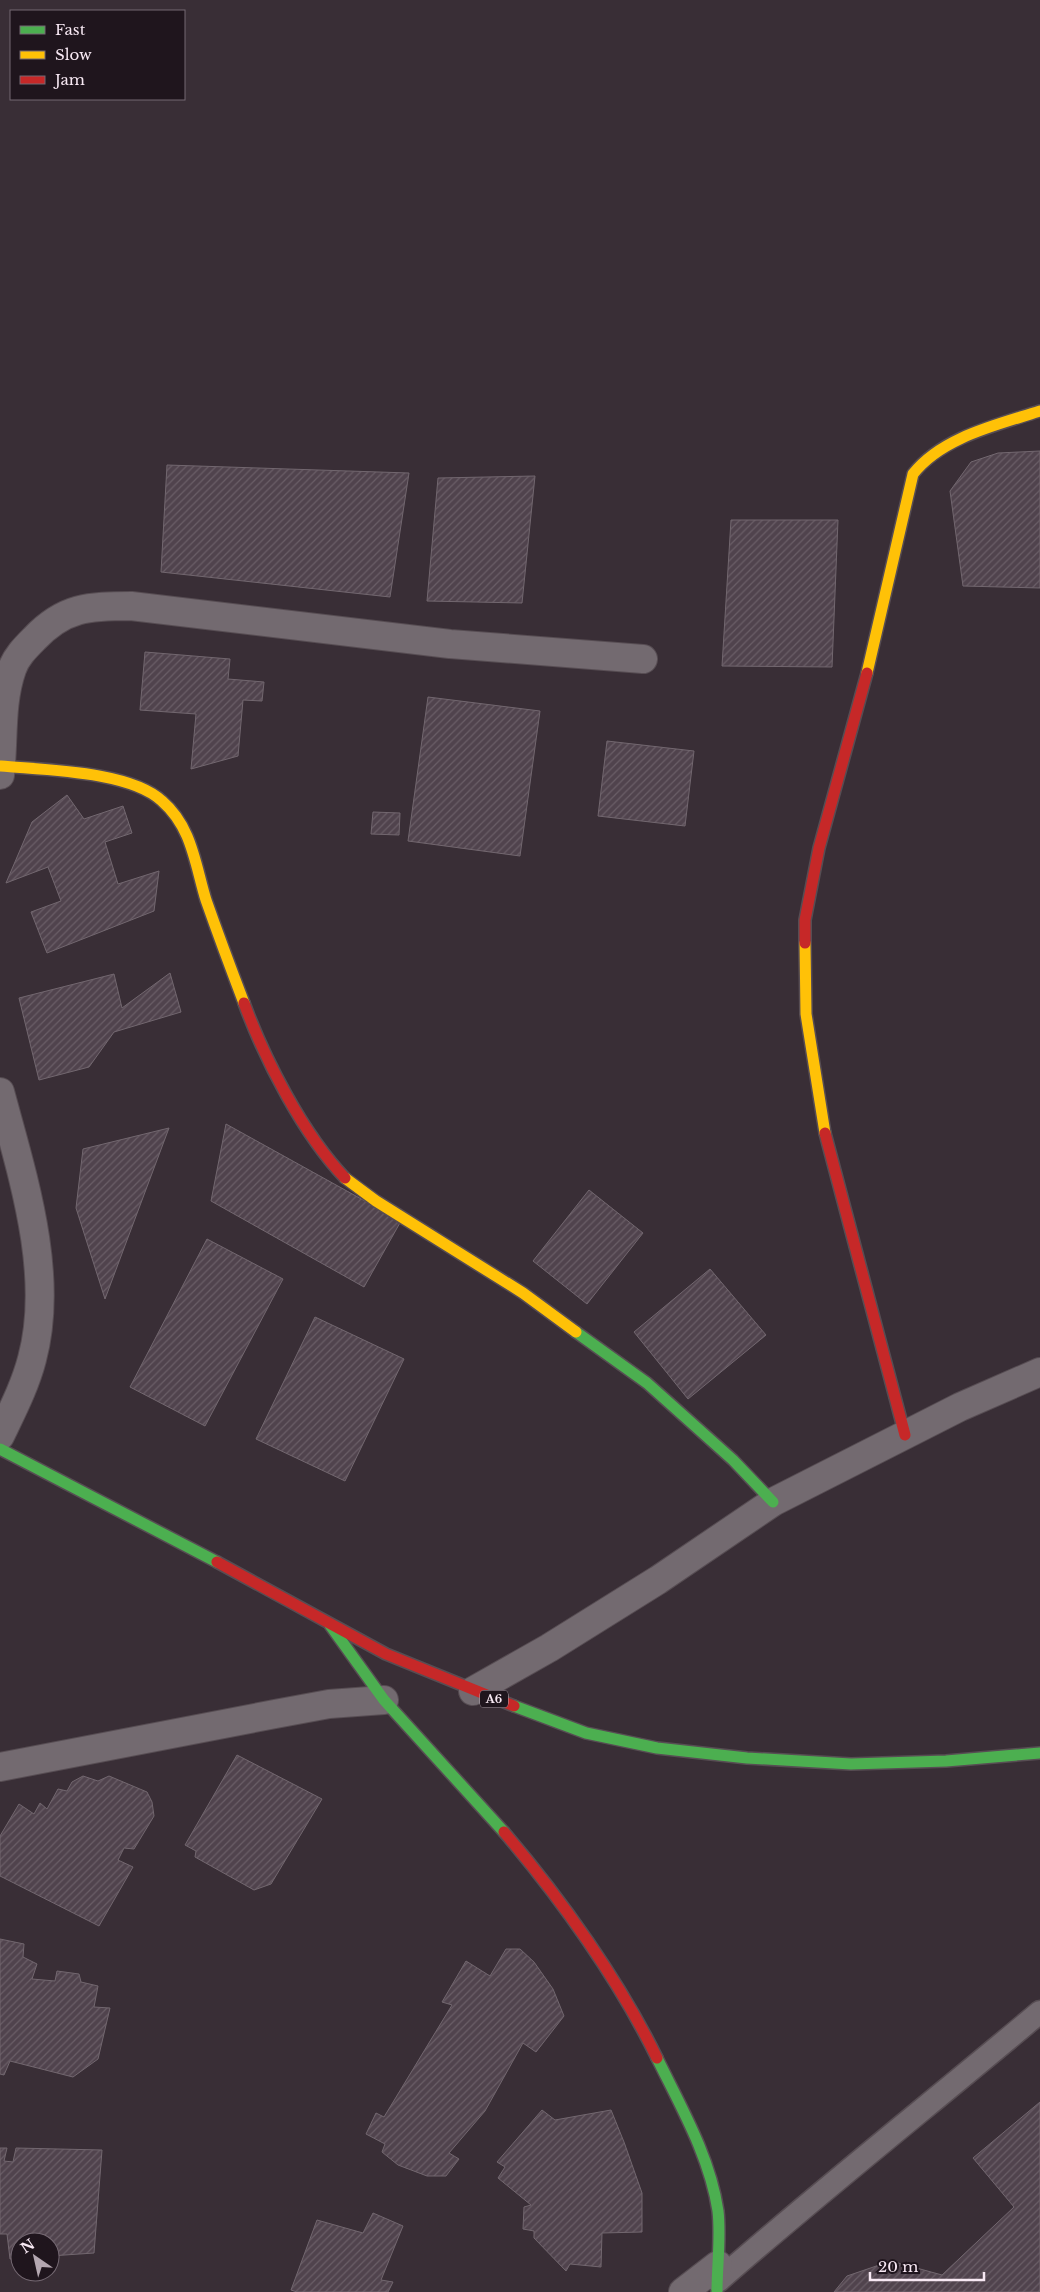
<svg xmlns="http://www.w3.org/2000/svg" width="1040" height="2292" font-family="'Libre Baskerville',serif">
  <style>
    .building { fill: url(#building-hatch); stroke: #72676f }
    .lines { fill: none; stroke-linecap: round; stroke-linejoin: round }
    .lane-casing { stroke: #574d53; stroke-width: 25 }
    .street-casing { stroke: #574d53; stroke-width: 30 }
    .fast-casing { stroke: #574d53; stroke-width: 14 }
    .slow-casing { stroke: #574d53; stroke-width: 14 }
    .jam-casing { stroke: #574d53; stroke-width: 14 }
    .lane { stroke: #736a70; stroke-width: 22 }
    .street { stroke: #736a70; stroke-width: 28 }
    .fast { stroke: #4caf50; stroke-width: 11 }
    .slow { stroke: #ffc107; stroke-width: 11 }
    .jam { stroke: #c62828; stroke-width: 11 }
    .labels { text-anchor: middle; stroke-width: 4; stroke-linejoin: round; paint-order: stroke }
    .shield { fill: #1f151d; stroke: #b6a9b3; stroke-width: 1 }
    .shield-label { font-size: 11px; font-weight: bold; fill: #f7e8f3 }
  </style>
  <defs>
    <pattern id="building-hatch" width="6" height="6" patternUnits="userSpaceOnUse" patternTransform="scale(1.25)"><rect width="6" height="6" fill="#50434d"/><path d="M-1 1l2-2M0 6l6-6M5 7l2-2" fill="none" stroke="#6a5e67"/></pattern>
  </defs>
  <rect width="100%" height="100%" fill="#392e36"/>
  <!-- building -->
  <g class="building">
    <polygon points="1040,451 1040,588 963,586 950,491 971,462 998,453"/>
    <polygon points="167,465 409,473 390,597 161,572"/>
    <polygon points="535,476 522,603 427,601 438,478"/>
    <polygon points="731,520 838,520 832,667 722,666"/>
    <polygon points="145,652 230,659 228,679 264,682 262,701 243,700 238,756 191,769 196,714 140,710"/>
    <polygon points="428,697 540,711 520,856 408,841"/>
    <polygon points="607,741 694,751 685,826 598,816"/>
    <polygon points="67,795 84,819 123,806 132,833 105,842 118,884 159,871 154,911 47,953 31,912 61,901 48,867 6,883 32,822"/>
    <polygon points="373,812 400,813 399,835 371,834"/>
    <polygon points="170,973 181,1012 114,1032 89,1067 39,1080 19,998 114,974 122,1008"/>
    <polygon points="226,1124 401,1221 364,1287 211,1201"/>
    <polygon points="169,1128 105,1299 76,1208 83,1149"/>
    <polygon points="589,1190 643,1233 587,1304 533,1261"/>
    <polygon points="207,1239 283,1279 205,1426 130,1387"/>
    <polygon points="710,1269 766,1335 688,1399 634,1332"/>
    <polygon points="315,1317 404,1359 345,1481 256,1439"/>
    <polygon points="237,1755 322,1799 271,1884 254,1890 195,1857 196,1851 185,1845"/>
    <polygon points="83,1776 98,1781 109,1776 147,1792 152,1802 154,1816 134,1849 124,1848 118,1860 133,1867 99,1926 0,1876 0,1836 19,1804 34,1814 40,1803 47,1809 58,1789 67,1791 72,1782"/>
    <polygon points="0,1939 24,1944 23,1957 37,1964 32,1979 55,1981 57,1971 79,1974 81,1982 98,1986 94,2007 110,2008 98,2059 73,2077 10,2061 4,2075 0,2074"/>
    <polygon points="506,1949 520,1949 534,1962 553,1989 564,2016 536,2052 523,2043 485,2111 449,2153 459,2159 446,2176 427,2176 398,2165 382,2152 385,2144 366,2134 376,2113 384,2117 452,2005 442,2002 466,1961 490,1976"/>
    <polygon points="1040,2102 1040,2292 834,2292 847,2276 891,2261 942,2275 1014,2207 973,2158"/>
    <polygon points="542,2110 555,2120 611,2110 624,2142 642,2193 642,2232 602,2233 601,2267 570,2264 566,2271 534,2238 534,2231 523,2229 524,2207 531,2205 498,2178 505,2167 497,2162"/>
    <polygon points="0,2148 7,2148 4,2161 13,2162 16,2148 102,2150 94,2253 50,2256 50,2242 20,2242 20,2259 10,2259 7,2234 0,2234"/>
    <polygon points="373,2213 403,2226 381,2280 393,2282 388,2292 297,2292 291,2290 317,2220 363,2233"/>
  </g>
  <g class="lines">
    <defs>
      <path id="lane" d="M 718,2281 C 823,2189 933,2102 1040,2012"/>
      <g id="street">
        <path d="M 0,775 C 4,741 0,703 12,669 C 16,657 25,648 34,639 C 64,607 89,606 131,606 L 450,644 L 643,659"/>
        <path d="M 0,1092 C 22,1174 55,1274 32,1359 C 25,1386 12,1411 0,1436"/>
        <polyline points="473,1691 549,1648 658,1580 773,1502 960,1407 1040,1372"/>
        <polyline points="0,1767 275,1714 329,1704 384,1700"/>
        <polyline points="683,2292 718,2265"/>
      </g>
      <g id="fast">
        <polyline points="576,1332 647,1383 733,1460 773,1502"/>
        <polyline points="0,1449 217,1562"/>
        <polyline points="330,1625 384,1700 504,1832"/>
        <polyline points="514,1706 586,1733 657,1748 747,1758 851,1764 946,1761 1040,1753"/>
        <path d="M 657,2058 C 681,2107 710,2157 718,2211 C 721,2237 717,2266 717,2292"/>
      </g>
      <g id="slow">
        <path d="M 867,673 L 913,474 C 942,437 997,425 1040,411"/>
        <path d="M 1,766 C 44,770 130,771 162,801 C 192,827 195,864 206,900 C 218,934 231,969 244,1003"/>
        <polyline points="805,943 806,1014 825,1133"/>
        <polyline points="345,1178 376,1201 523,1293 576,1332"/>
      </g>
      <g id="jam">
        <polyline points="805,943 805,920 819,848 867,673"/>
        <path d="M 244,1003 C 265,1060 303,1134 345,1178"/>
        <polyline points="825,1133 905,1435"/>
        <polyline points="217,1562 386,1654 514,1706"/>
        <path d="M 504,1832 C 561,1899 619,1980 657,2058"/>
      </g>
    </defs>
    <!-- lane casing -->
    <use href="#lane" class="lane-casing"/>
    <!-- street casing -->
    <use href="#street" class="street-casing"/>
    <!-- fast casing -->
    <use href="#fast" class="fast-casing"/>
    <!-- slow casing -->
    <use href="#slow" class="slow-casing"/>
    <!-- jam casing -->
    <use href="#jam" class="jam-casing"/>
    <!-- lane -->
    <use href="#lane" class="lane"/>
    <!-- street -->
    <use href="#street" class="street"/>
    <!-- fast -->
    <use href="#fast" class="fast"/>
    <!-- slow -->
    <use href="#slow" class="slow"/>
    <!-- jam -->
    <use href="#jam" class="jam"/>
  </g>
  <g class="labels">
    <!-- shield labels -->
    <rect class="shield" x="480" y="1690.5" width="28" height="17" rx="4"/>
    <g class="shield-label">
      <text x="494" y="1703">A6</text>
    </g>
  </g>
  <!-- legend -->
  <rect x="10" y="10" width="175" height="90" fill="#1f151d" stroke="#756973"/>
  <rect x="20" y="26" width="25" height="8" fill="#4caf50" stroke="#756973"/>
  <text x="55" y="35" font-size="15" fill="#f7e8f3">Fast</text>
  <rect x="20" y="51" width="25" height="8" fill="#ffc107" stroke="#756973"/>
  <text x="55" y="60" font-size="15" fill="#f7e8f3">Slow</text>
  <rect x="20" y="76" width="25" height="8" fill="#c62828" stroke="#756973"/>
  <text x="55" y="85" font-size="15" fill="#f7e8f3">Jam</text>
  <!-- north arrow -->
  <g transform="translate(35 2257) rotate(326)"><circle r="24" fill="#1f151d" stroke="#756973"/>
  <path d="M0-4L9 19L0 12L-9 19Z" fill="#b4a7b1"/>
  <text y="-8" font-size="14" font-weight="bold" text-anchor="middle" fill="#f7e8f3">N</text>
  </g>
  <!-- scale -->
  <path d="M870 2272v8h114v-8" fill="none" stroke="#f7e8f3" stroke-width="2.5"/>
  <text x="878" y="2272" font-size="15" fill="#f7e8f3" stroke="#1f151d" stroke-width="4" paint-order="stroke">20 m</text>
</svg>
